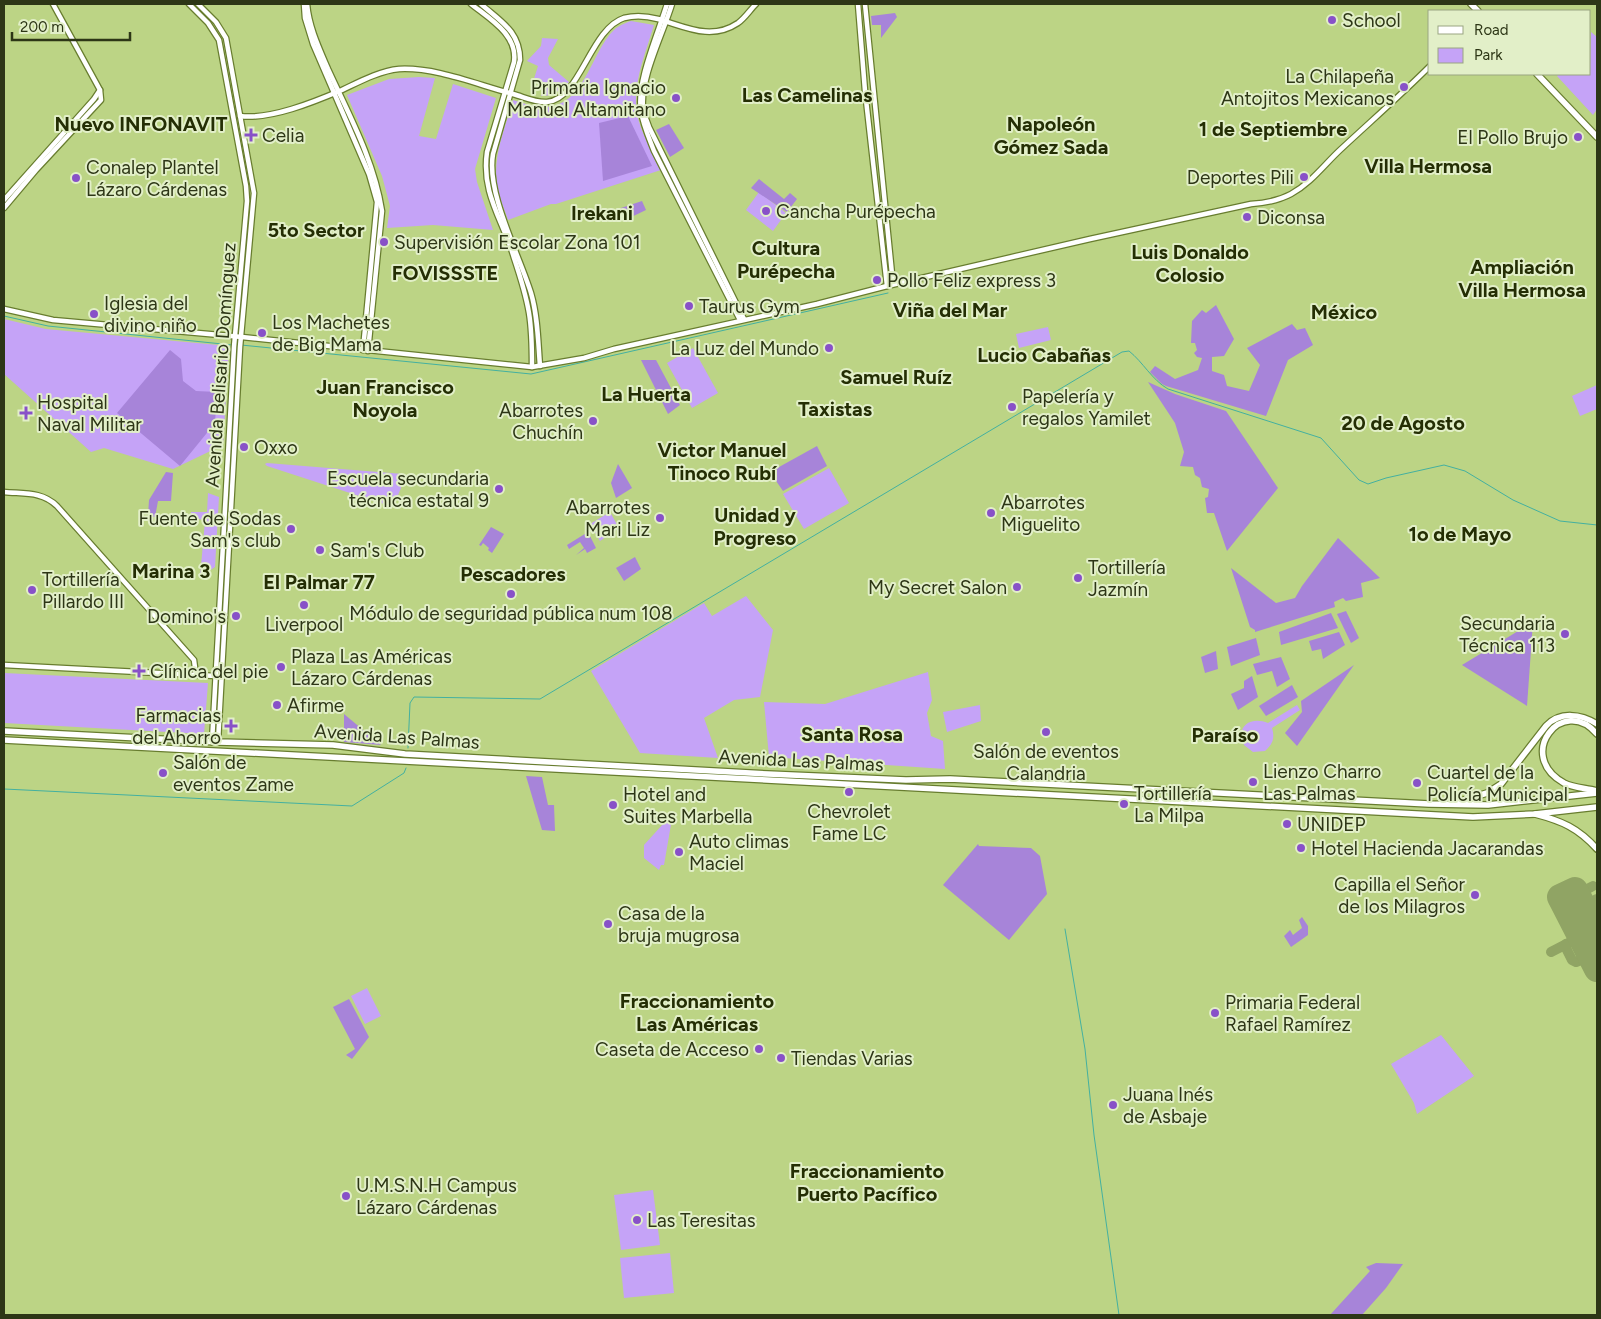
<svg xmlns="http://www.w3.org/2000/svg" width="1601" height="1319" font-family="Figtree,sans-serif">
  <style>
    .green { fill: #c5a3f7 }
    .forest { fill: #a784d9 }
    .lines { fill: none; stroke-linecap: round; stroke-linejoin: round }
    .stream { stroke: #43b0a0; stroke-width: 1 }
    .taxiway { stroke: #90a464; stroke-width: 10 }
    .runway { stroke: #90a464; stroke-width: 26 }
    .tertiary-casing { stroke: #687d2f; stroke-width: 7 }
    .primary-casing { stroke: #687d2f; stroke-width: 8 }
    .trunk-casing { stroke: #687d2f; stroke-width: 8 }
    .tertiary { stroke: #fff; stroke-width: 4.5 }
    .primary { stroke: #fff; stroke-width: 5.5 }
    .trunk { stroke: #fff; stroke-width: 5.5 }
    .poi-dot { fill: #8851c8; stroke: #e2efc8; stroke-width: 2 }
    .labels { text-anchor: middle; stroke-width: 4; stroke-linejoin: round; paint-order: stroke }
    .poi-label { font-size: 19px; fill: #2d3616; stroke: #e2efc8; text-anchor: start }
    .street-label { font-size: 19px; fill: #2d3616; stroke: #e2efc8 }
    .neighbourhood-label { font-size: 20px; font-weight: bold; fill: #242e04; stroke: #e2efc8 }
  </style>
  <rect width="100%" height="100%" fill="#bcd485"/>
  <!-- green -->
  <g class="green">
    <path d="M 631,21 L 654,25 C 646,52 632,84 637,113 C 640,132 653,152 661,170 L 556,204 L 551,204 L 508,220 C 505,210 500,200 498,189 C 491,159 505,129 513,100 C 523,103 533,107 543,107 C 585,108 590,53 614,30 C 618,26 625,23 631,21 Z"/>
    <polygon points="1591,32 1597,37 1597,109 1593,115 1557,76 1559,74 1590,74"/>
    <path d="M 542,38 L 558,39 L 548,58 L 549,65 L 569,82 C 560,90 554,96 541,96 L 545,86 L 533,82 L 538,66 L 527,61 L 541,46 Z"/>
    <polygon points="419,77 435,78 419,136 436,139 453,84 496,98 475,169 477,182 493,230 433,225 387,228 390,206 382,176 347,95 389,79"/>
    <polygon points="759,192 786,213 773,231 746,210"/>
    <polygon points="4,319 46,329 229,346 223,445 173,469 104,448 91,452 4,374"/>
    <polygon points="1048,327 1051,340 1019,348 1016,334"/>
    <polygon points="693,348 718,393 692,408 667,363"/>
    <polygon points="1597,385 1597,409 1580,416 1572,396"/>
    <polygon points="267,463 403,474 401,488 393,507 267,466 265,464"/>
    <polygon points="829,468 849,503 804,529 783,494"/>
    <polygon points="208,493 219,497 215,567 200,577 205,521 191,516 191,512 207,512"/>
    <polygon points="610,512 619,528 600,541 590,524"/>
    <polygon points="746,596 773,630 760,697 734,700 704,718 718,758 640,753 591,671 704,603 712,616"/>
    <polygon points="928,672 932,700 927,713 931,736 943,741 945,769 769,757 764,702 825,704"/>
    <polygon points="4,673 208,683 204,734 4,723"/>
    <polygon points="980,705 981,721 947,732 943,712"/>
    <path d="M 1297,705 L 1300,710 L 1272,728 C 1275,738 1273,744 1265,751 L 1253,752 L 1244,745 C 1235,726 1251,716 1268,723 Z"/>
    <polygon points="673,813 664,865 661,865 659,870 644,858 644,845"/>
    <polygon points="367,988 381,1016 365,1024 351,996"/>
    <polygon points="1441,1035 1474,1076 1417,1114 1414,1103 1391,1064"/>
    <polygon points="653,1190 660,1245 621,1250 614,1195"/>
    <polygon points="670,1253 674,1293 624,1298 620,1258"/>
  </g>
  <!-- forest -->
  <g class="forest">
    <polygon points="895,13 897,17 881,38 881,25 872,25 871,16"/>
    <polygon points="628,116 652,166 603,181 599,123"/>
    <polygon points="669,124 684,148 670,157 656,130"/>
    <polygon points="759,179 784,199 790,193 797,199 787,212 751,188"/>
    <polygon points="642,201 646,210 625,220 618,209"/>
    <polygon points="1216,305 1234,339 1224,356 1212,357 1212,371 1224,375 1227,386 1249,391 1260,365 1247,348 1292,324 1297,330 1305,328 1313,345 1288,360 1266,416 1166,386 1162,384 1150,372 1155,366 1175,379 1198,370 1202,358 1197,357 1194,353 1197,350 1195,343 1191,343 1192,321 1202,310 1206,313"/>
    <polygon points="170,350 181,359 183,381 196,391 217,392 215,423 180,466 117,413"/>
    <polygon points="641,360 656,360 680,405 668,414"/>
    <polygon points="1148,382 1175,394 1226,411 1278,488 1227,551 1214,513 1207,513 1205,498 1208,497 1209,489 1202,487 1200,478 1195,475 1193,467 1180,466 1184,452 1175,423"/>
    <polygon points="817,446 827,466 783,491 770,472"/>
    <polygon points="618,464 632,488 616,498 611,483"/>
    <polygon points="166,472 173,473 171,501 158,501 155,517 148,516 149,500"/>
    <polygon points="491,527 504,534 492,553 488,550 489,548 483,543 481,546 479,545"/>
    <polygon points="588,532 596,548 587,553 585,549 576,555 584,548 580,542 569,549 567,545"/>
    <polygon points="1338,538 1380,578 1361,583 1363,597 1346,601 1343,598 1334,602 1335,607 1255,632 1255,630 1250,627 1231,568 1276,603 1295,598 1302,586"/>
    <polygon points="635,557 641,569 624,581 616,568"/>
    <polygon points="1346,611 1359,638 1351,643 1337,614"/>
    <polygon points="1331,613 1338,628 1281,645 1279,632"/>
    <polygon points="1533,622 1527,706 1462,665"/>
    <polygon points="1339,632 1345,645 1323,659 1321,649 1312,651 1309,641"/>
    <polygon points="1256,638 1260,655 1231,666 1227,647"/>
    <polygon points="1216,651 1218,669 1205,673 1201,657"/>
    <polygon points="1281,657 1290,679 1277,687 1272,671 1257,675 1253,664"/>
    <polygon points="1354,665 1297,746 1285,733 1302,712 1301,701"/>
    <polygon points="1252,676 1258,697 1238,710 1231,694 1244,688 1244,681"/>
    <polygon points="1292,685 1298,697 1266,716 1259,706"/>
    <polygon points="344,714 381,745 344,742"/>
    <polygon points="526,776 542,777 548,805 554,805 555,831 542,830"/>
    <polygon points="978,844 979,846 1031,848 1040,856 1047,894 1009,940 943,885"/>
    <polygon points="1302,917 1308,926 1308,935 1291,947 1284,936 1290,930 1293,935 1302,928 1299,920"/>
    <polygon points="349,999 369,1037 352,1059 346,1055 355,1049 333,1007"/>
    <polygon points="1376,1263 1403,1264 1386,1288 1362,1315 1330,1315 1370,1271 1366,1267"/>
  </g>
  <g class="lines">
    <!-- stream -->
    <g class="stream">
      <polyline points="4,316 48,326 232,345"/>
      <polyline points="241,345 531,374 888,293"/>
      <path d="M 408,748 L 410,703 L 414,697 L 540,699 L 1122,352 L 1129,351 C 1143,362 1152,380 1168,389 L 1321,438 L 1359,480 L 1368,484 L 1386,478 L 1444,465 L 1465,471 L 1513,500 L 1560,521 L 1597,525"/>
      <polyline points="4,789 352,806 404,773 406,768"/>
      <polyline points="1065,929 1085,1049 1094,1135 1119,1315"/>
    </g>
    <!-- taxiway -->
    <g class="taxiway">
      <path d="M 1573,906 C 1572,894 1584,891 1593,886"/>
      <polyline points="1580,918 1579,912 1584,906 1597,899"/>
      <polyline points="1587,931 1587,921 1597,914"/>
      <polyline points="1566,944 1566,948 1572,960 1576,962 1581,960"/>
      <polyline points="1551,952 1582,936 1591,938"/>
    </g>
    <!-- runway -->
    <polyline class="runway" points="1597,933 1575,890 1560,897 1597,969"/>
    <defs>
      <g id="tertiary">
        <polyline points="189,4 208,23 219,40 246,186 247,201 234,347 212,742"/>
        <polyline points="198,4 216,22 226,38 254,193 240,347 218,742"/>
        <polyline points="304,4 305,18 313,44 369,174 377,202 363,350"/>
        <path d="M 307,4 C 309,27 319,48 328,69 C 349,115 374,160 382,211 L 368,351"/>
        <path d="M 471,4 C 490,19 518,35 514,62 L 487,152 C 481,194 503,220 514,258 C 520,276 526,295 529,313 C 532,331 532,349 532,367"/>
        <path d="M 481,4 C 500,21 520,31 520,60 L 493,154 C 486,193 519,254 531,293 C 538,317 538,342 540,366"/>
        <path d="M 667,4 C 658,34 636,82 641,111 C 643,125 649,138 654,151 L 740,320"/>
        <path d="M 672,4 C 663,34 640,78 643,108 C 644,115 647,121 649,127 L 744,319"/>
        <polyline points="858,4 865,91 887,286"/>
        <polyline points="865,4 893,284"/>
        <path d="M 240,116 C 270,120 314,102 342,90 C 359,82 379,71 399,69 C 436,67 478,85 513,94 C 524,97 536,103 547,102 C 580,100 590,29 624,18 C 635,15 647,16 658,19 C 686,27 711,41 738,23 C 745,18 750,10 756,4"/>
        <polyline points="4,200 94,99 100,90"/>
        <polyline points="4,208 36,170 101,100 100,90 53,4"/>
        <path d="M 4,309 L 53,320 L 242,337 L 532,367 L 584,358 L 614,349 L 817,304 L 887,286 L 1090,239 L 1251,204 C 1266,203 1278,201 1291,194 C 1311,183 1323,166 1340,150 C 1370,122 1401,95 1430,66"/>
        <path d="M 4,492 C 23,494 42,491 57,506 L 194,660 L 196,675"/>
        <polyline points="4,665 216,676"/>
      </g>
      <g id="primary">
        <polyline points="1471,4 1478,11"/>
        <polyline points="1537,74 1597,137"/>
        <polyline points="4,731 218,742 333,745 405,754 768,774 906,780 950,779 1429,804 1488,805 1597,793"/>
        <polyline points="4,740 1473,817 1535,814 1597,807"/>
      </g>
      <g id="trunk">
        <path d="M 1597,734 C 1563,694 1514,755 1564,783 C 1574,788 1586,788 1597,791"/>
        <path d="M 1451,804 L 1487,793 L 1501,784 L 1546,726 C 1560,711 1581,714 1597,724"/>
        <path d="M 1535,814 C 1562,821 1578,828 1597,849"/>
      </g>
    </defs>
    <!-- tertiary casing -->
    <use href="#tertiary" class="tertiary-casing"/>
    <!-- primary casing -->
    <use href="#primary" class="primary-casing"/>
    <!-- trunk casing -->
    <use href="#trunk" class="trunk-casing"/>
    <!-- tertiary -->
    <use href="#tertiary" class="tertiary"/>
    <!-- primary -->
    <use href="#primary" class="primary"/>
    <!-- trunk -->
    <use href="#trunk" class="trunk"/>
  </g>
  <!-- markers -->
  <g class="poi-dot">
    <circle cx="1332" cy="20" r="5"/>
    <circle cx="1404" cy="87" r="5"/>
    <circle cx="676" cy="98" r="5"/>
    <path d="M248.5 127.5h5v5h5v5h-5v5h-5v-5h-5v-5h5z"/>
    <circle cx="1578" cy="137" r="5"/>
    <circle cx="1304" cy="177" r="5"/>
    <circle cx="76" cy="178" r="5"/>
    <circle cx="766" cy="211" r="5"/>
    <circle cx="1247" cy="217" r="5"/>
    <circle cx="384" cy="242" r="5"/>
    <circle cx="877" cy="280" r="5"/>
    <circle cx="689" cy="306" r="5"/>
    <circle cx="94" cy="314" r="5"/>
    <circle cx="262" cy="333" r="5"/>
    <circle cx="829" cy="348" r="5"/>
    <circle cx="1012" cy="407" r="5"/>
    <path d="M23.5 405.5h5v5h5v5h-5v5h-5v-5h-5v-5h5z"/>
    <circle cx="593" cy="421" r="5"/>
    <circle cx="244" cy="447" r="5"/>
    <circle cx="499" cy="489" r="5"/>
    <circle cx="991" cy="513" r="5"/>
    <circle cx="660" cy="518" r="5"/>
    <circle cx="291" cy="529" r="5"/>
    <circle cx="320" cy="550" r="5"/>
    <circle cx="1078" cy="578" r="5"/>
    <circle cx="1017" cy="587" r="5"/>
    <circle cx="32" cy="590" r="5"/>
    <circle cx="511" cy="594" r="5"/>
    <circle cx="304" cy="605" r="5"/>
    <circle cx="236" cy="616" r="5"/>
    <circle cx="1565" cy="634" r="5"/>
    <circle cx="281" cy="667" r="5"/>
    <path d="M136.5 663.5h5v5h5v5h-5v5h-5v-5h-5v-5h5z"/>
    <circle cx="277" cy="705" r="5"/>
    <path d="M228.5 718.5h5v5h5v5h-5v5h-5v-5h-5v-5h5z"/>
    <circle cx="1046" cy="732" r="5"/>
    <circle cx="163" cy="773" r="5"/>
    <circle cx="1253" cy="782" r="5"/>
    <circle cx="1417" cy="783" r="5"/>
    <circle cx="849" cy="792" r="5"/>
    <circle cx="1124" cy="804" r="5"/>
    <circle cx="613" cy="805" r="5"/>
    <circle cx="1287" cy="824" r="5"/>
    <circle cx="1301" cy="848" r="5"/>
    <circle cx="679" cy="852" r="5"/>
    <circle cx="1475" cy="895" r="5"/>
    <circle cx="608" cy="924" r="5"/>
    <circle cx="1215" cy="1013" r="5"/>
    <circle cx="759" cy="1049" r="5"/>
    <circle cx="781" cy="1058" r="5"/>
    <circle cx="1113" cy="1105" r="5"/>
    <circle cx="346" cy="1196" r="5"/>
    <circle cx="637" cy="1220" r="5"/>
  </g>
  <g class="labels">
    <!-- poi labels -->
    <g class="poi-label">
      <text x="1342" y="27">School</text>
      <text x="1394" y="83" text-anchor="end">La Chilapeña<tspan x="1394" dy="22">Antojitos Mexicanos</tspan></text>
      <text x="666" y="94" text-anchor="end">Primaria Ignacio<tspan x="666" dy="22">Manuel Altamitano</tspan></text>
      <text x="262" y="142">Celia</text>
      <text x="1568" y="144" text-anchor="end">El Pollo Brujo</text>
      <text x="86" y="174">Conalep Plantel<tspan x="86" dy="22">Lázaro Cárdenas</tspan></text>
      <text x="1294" y="184" text-anchor="end">Deportes Pili</text>
      <text x="776" y="218">Cancha Purépecha</text>
      <text x="1257" y="224">Diconsa</text>
      <text x="394" y="249">Supervisión Escolar Zona 101</text>
      <text x="887" y="287">Pollo Feliz express 3</text>
      <text x="104" y="310">Iglesia del<tspan x="104" dy="22">divino niño</tspan></text>
      <text x="699" y="313">Taurus Gym</text>
      <text x="272" y="329">Los Machetes<tspan x="272" dy="22">de Big Mama</tspan></text>
      <text x="819" y="355" text-anchor="end">La Luz del Mundo</text>
      <text x="1022" y="403">Papelería y<tspan x="1022" dy="22">regalos Yamilet</tspan></text>
      <text x="37" y="409">Hospital<tspan x="37" dy="22">Naval Militar</tspan></text>
      <text x="583" y="417" text-anchor="end">Abarrotes<tspan x="583" dy="22">Chuchín</tspan></text>
      <text x="254" y="454">Oxxo</text>
      <text x="489" y="485" text-anchor="end">Escuela secundaria<tspan x="489" dy="22">técnica estatal 9</tspan></text>
      <text x="1001" y="509">Abarrotes<tspan x="1001" dy="22">Miguelito</tspan></text>
      <text x="650" y="514" text-anchor="end">Abarrotes<tspan x="650" dy="22">Mari Liz</tspan></text>
      <text x="281" y="525" text-anchor="end">Fuente de Sodas<tspan x="281" dy="22">Sam's club</tspan></text>
      <text x="330" y="557">Sam's Club</text>
      <text x="1088" y="574">Tortillería<tspan x="1088" dy="22">Jazmín</tspan></text>
      <text x="42" y="586">Tortillería<tspan x="42" dy="22">Pillardo III</tspan></text>
      <text x="1007" y="594" text-anchor="end">My Secret Salon</text>
      <text x="511" y="620" text-anchor="middle">Módulo de seguridad pública num 108</text>
      <text x="226" y="623" text-anchor="end">Domino's</text>
      <text x="1555" y="630" text-anchor="end">Secundaria<tspan x="1555" dy="22">Técnica 113</tspan></text>
      <text x="304" y="631" text-anchor="middle">Liverpool</text>
      <text x="291" y="663">Plaza Las Américas<tspan x="291" dy="22">Lázaro Cárdenas</tspan></text>
      <text x="150" y="678">Clínica del pie</text>
      <text x="287" y="712">Afirme</text>
      <text x="221" y="722" text-anchor="end">Farmacias<tspan x="221" dy="22">del Ahorro</tspan></text>
      <text x="1046" y="758" text-anchor="middle">Salón de eventos<tspan x="1046" dy="22">Calandria</tspan></text>
      <text x="173" y="769">Salón de<tspan x="173" dy="22">eventos Zame</tspan></text>
      <text x="1263" y="778">Lienzo Charro<tspan x="1263" dy="22">Las Palmas</tspan></text>
      <text x="1427" y="779">Cuartel de la<tspan x="1427" dy="22">Policía Municipal</tspan></text>
      <text x="1134" y="800">Tortillería<tspan x="1134" dy="22">La Milpa</tspan></text>
      <text x="623" y="801">Hotel and<tspan x="623" dy="22">Suites Marbella</tspan></text>
      <text x="849" y="818" text-anchor="middle">Chevrolet<tspan x="849" dy="22">Fame LC</tspan></text>
      <text x="1297" y="831">UNIDEP</text>
      <text x="689" y="848">Auto climas<tspan x="689" dy="22">Maciel</tspan></text>
      <text x="1311" y="855">Hotel Hacienda Jacarandas</text>
      <text x="1465" y="891" text-anchor="end">Capilla el Señor<tspan x="1465" dy="22">de los Milagros</tspan></text>
      <text x="618" y="920">Casa de la<tspan x="618" dy="22">bruja mugrosa</tspan></text>
      <text x="1225" y="1009">Primaria Federal<tspan x="1225" dy="22">Rafael Ramírez</tspan></text>
      <text x="749" y="1056" text-anchor="end">Caseta de Acceso</text>
      <text x="791" y="1065">Tiendas Varias</text>
      <text x="1123" y="1101">Juana Inés<tspan x="1123" dy="22">de Asbaje</tspan></text>
      <text x="356" y="1192">U.M.S.N.H Campus<tspan x="356" dy="22">Lázaro Cárdenas</tspan></text>
      <text x="647" y="1227">Las Teresitas</text>
    </g>
    <!-- street labels -->
    <g class="street-label">
      <text transform="translate(220 365) rotate(-86)" y="7">Avenida Belisario Domínguez</text>
      <text transform="translate(397 736) rotate(4)" y="7">Avenida Las Palmas</text>
      <text transform="translate(801 760) rotate(3)" y="7">Avenida Las Palmas</text>
    </g>
    <!-- neighbourhood labels -->
    <g class="neighbourhood-label">
      <text x="807" y="102">Las Camelinas</text>
      <text x="141" y="131">Nuevo INFONAVIT</text>
      <text x="1051" y="131">Napoleón<tspan x="1051" dy="23">Gómez Sada</tspan></text>
      <text x="1273" y="136">1 de Septiembre</text>
      <text x="1428" y="173">Villa Hermosa</text>
      <text x="602" y="220">Irekani</text>
      <text x="316" y="237">5to Sector</text>
      <text x="786" y="255">Cultura<tspan x="786" dy="23">Purépecha</tspan></text>
      <text x="1190" y="259">Luis Donaldo<tspan x="1190" dy="23">Colosio</tspan></text>
      <text x="1522" y="274">Ampliación<tspan x="1522" dy="23">Villa Hermosa</tspan></text>
      <text x="445" y="280">FOVISSSTE</text>
      <text x="950" y="317">Viña del Mar</text>
      <text x="1344" y="319">México</text>
      <text x="1044" y="362">Lucio Cabañas</text>
      <text x="896" y="384">Samuel Ruíz</text>
      <text x="385" y="394">Juan Francisco<tspan x="385" dy="23">Noyola</tspan></text>
      <text x="646" y="401">La Huerta</text>
      <text x="835" y="416">Taxistas</text>
      <text x="1403" y="430">20 de Agosto</text>
      <text x="722" y="457">Victor Manuel<tspan x="722" dy="23">Tinoco Rubí</tspan></text>
      <text x="755" y="522">Unidad y<tspan x="755" dy="23">Progreso</tspan></text>
      <text x="1460" y="541">1o de Mayo</text>
      <text x="171" y="578">Marina 3</text>
      <text x="513" y="581">Pescadores</text>
      <text x="319" y="589">El Palmar 77</text>
      <text x="852" y="741">Santa Rosa</text>
      <text x="1225" y="742">Paraíso</text>
      <text x="697" y="1008">Fraccionamiento<tspan x="697" dy="23">Las Américas</tspan></text>
      <text x="867" y="1178">Fraccionamiento<tspan x="867" dy="23">Puerto Pacífico</tspan></text>
    </g>
  </g>
  <!-- border -->
  <rect width="1601" height="1319" fill="none" stroke="#2d3616" stroke-width="10"/>
  <!-- legend -->
  <rect x="1428" y="10" width="162" height="65" fill="#e2efc8" stroke="#9aa581"/>
  <rect x="1438" y="26" width="25" height="8" fill="#ffffff" stroke="#9aa581"/>
  <text x="1474" y="35" font-size="15" fill="#2d3616">Road</text>
  <rect x="1438" y="48" width="25" height="15" fill="#c5a3f7" stroke="#9aa581"/>
  <text x="1474" y="60" font-size="15" fill="#2d3616">Park</text>
  <!-- scale -->
  <path d="M12 32v8h118v-8" fill="none" stroke="#2d3616" stroke-width="2.5"/>
  <text x="20" y="32" font-size="15" fill="#2d3616" stroke="#e2efc8" stroke-width="4" paint-order="stroke">200 m</text>
</svg>
